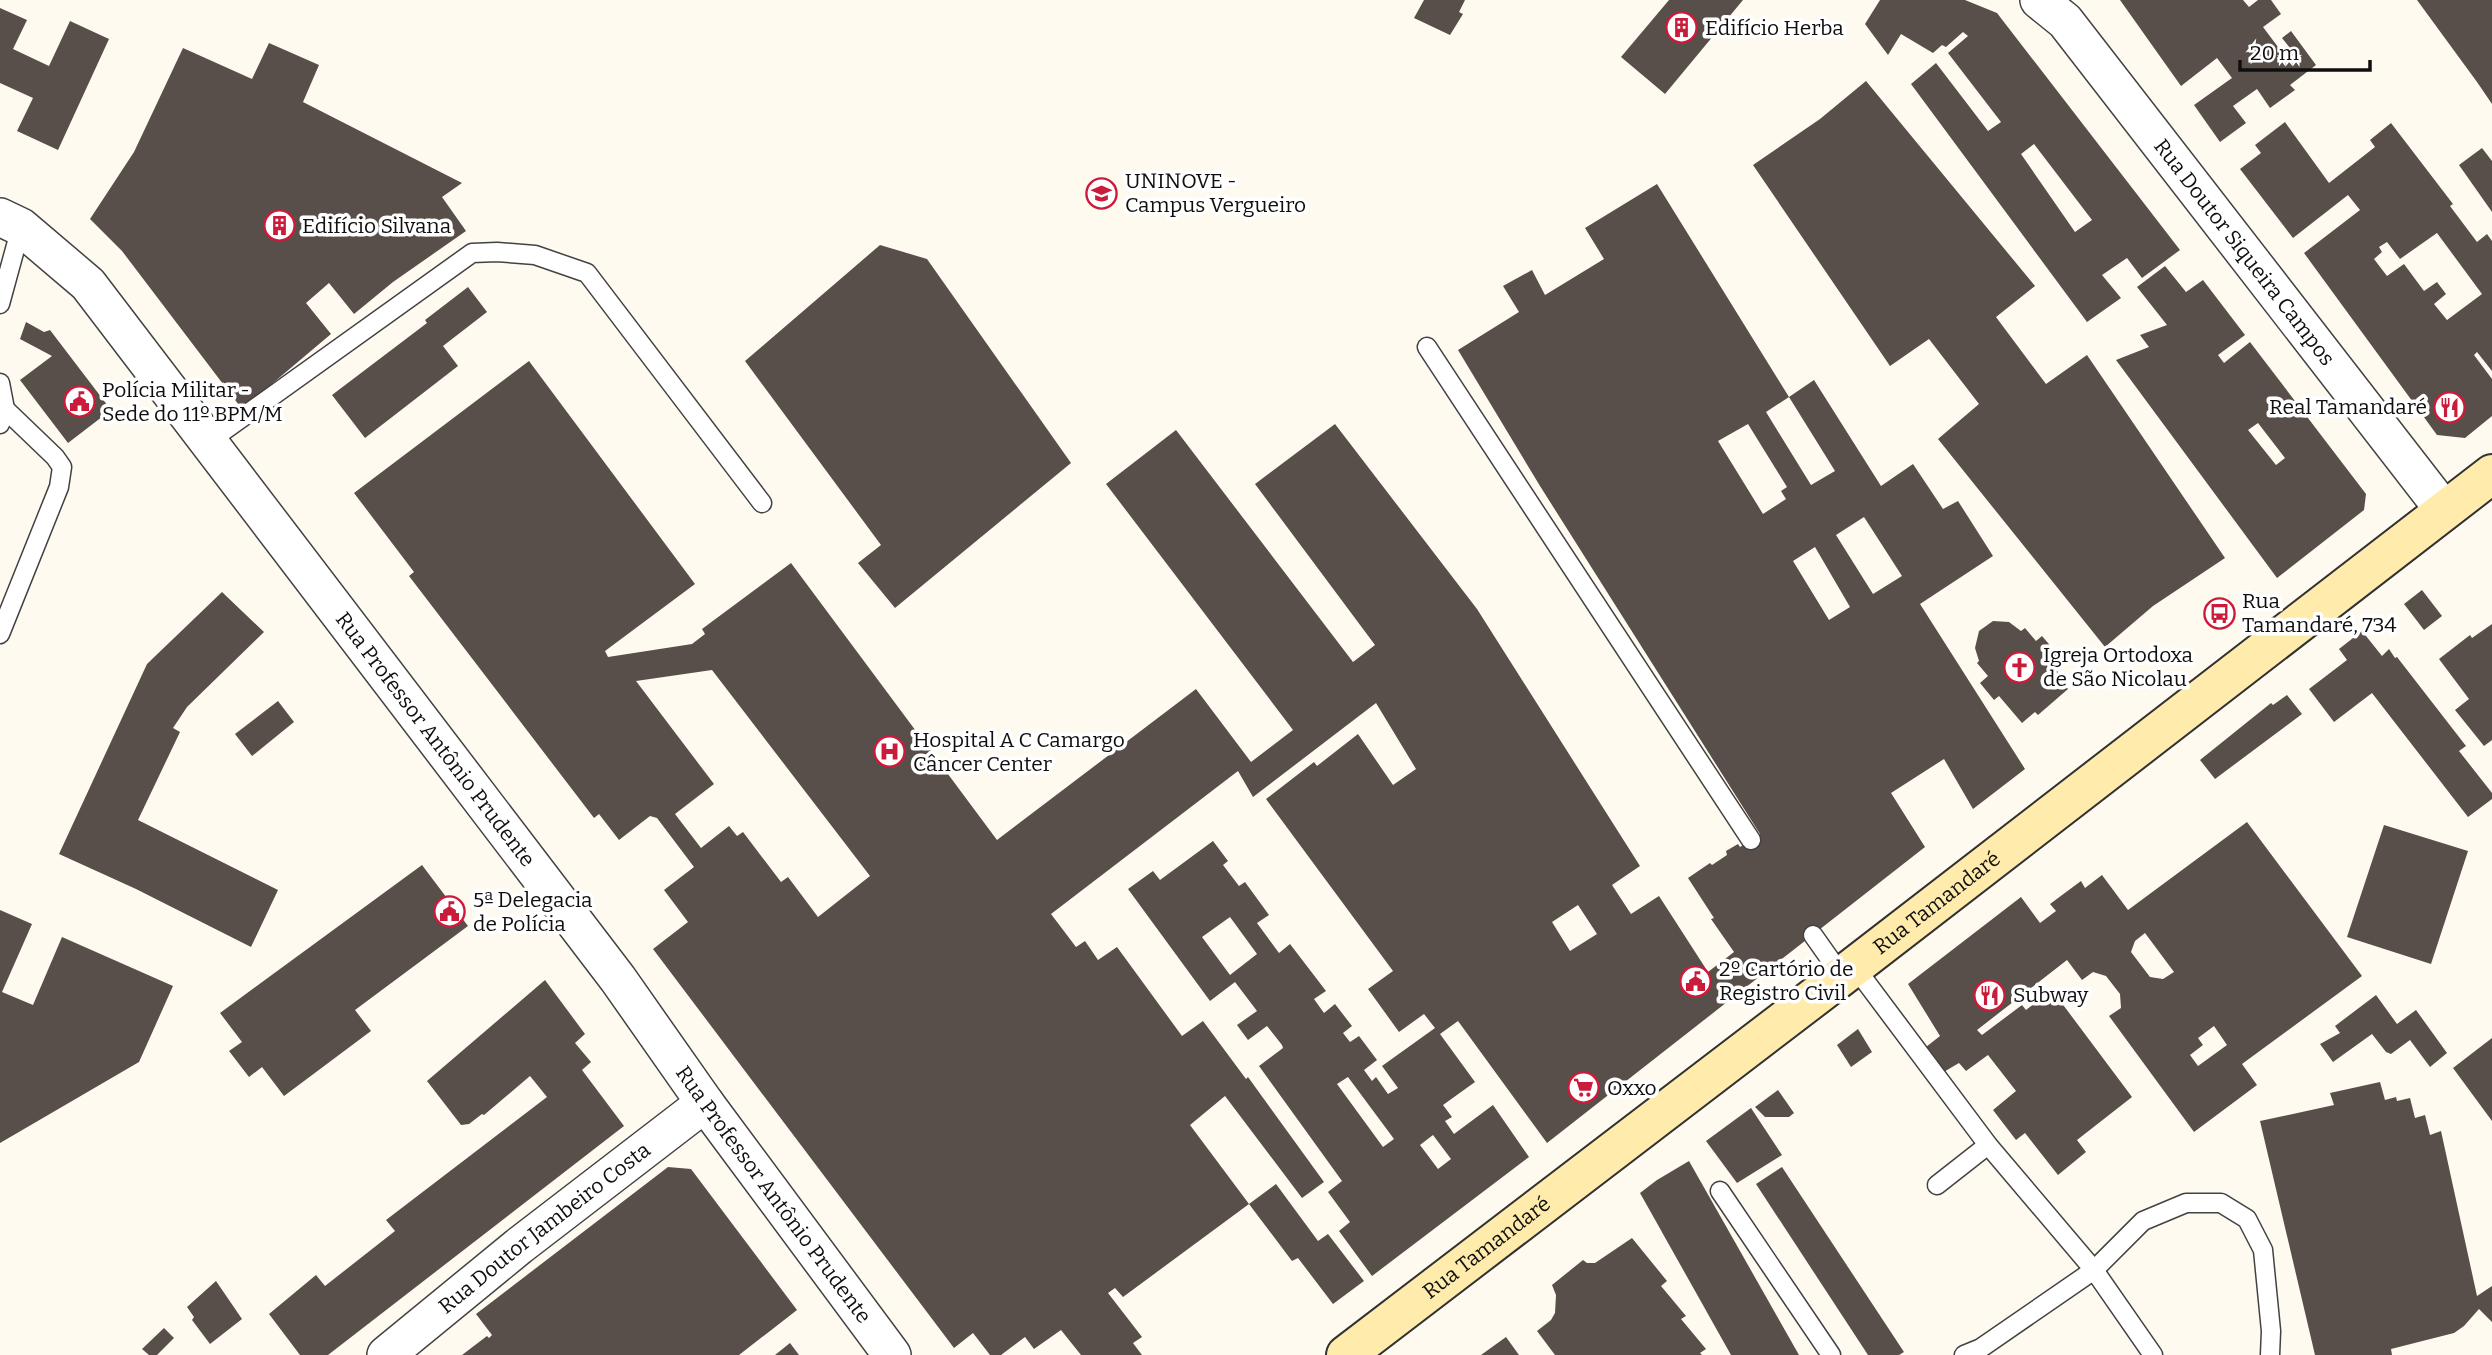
<svg xmlns="http://www.w3.org/2000/svg" width="2492" height="1355" font-family="Bitter,serif">
  <style>
    .building { fill: #584e4a; fill-rule: evenodd }
    .lines { fill: none; stroke-linecap: round; stroke-linejoin: round }
    .lane-casing { stroke: #424242; stroke-width: 21 }
    .street-casing { stroke: #424242; stroke-width: 40 }
    .secondary-casing { stroke: #313131; stroke-width: 42 }
    .lane { stroke: #fff; stroke-width: 18 }
    .street { stroke: #fff; stroke-width: 37 }
    .secondary { stroke: #ffebab; stroke-width: 38 }
    .labels { text-anchor: middle; stroke-width: 7; stroke-linejoin: round; paint-order: stroke }
    .poi-label { font-size: 21px; fill: #0f0f0f; stroke: #fff; text-anchor: start }
    .street-label { font-size: 21px; fill: #0f0f0f; stroke: #fff }
  </style>
  <rect width="100%" height="100%" fill="#fffaf0"/>
  <!-- building -->
  <g class="building">
    <polygon points="1424,0 1465,0 1459,12 1463,14 1450,35 1414,18"/>
    <polygon points="1669,0 1743,0 1665,94 1621,57"/>
    <path d="M 1880,0 L 1965,0 L 1997,13 L 2180,250 L 2142,278 L 2127,258 L 2102,275 L 2121,298 L 2087,322 L 1911,84 L 1936,63 L 1988,131 L 2001,122 L 1948,53 L 1968,36 L 1963,32 L 1946,47 L 1942,45 L 1933,53 L 1901,34 L 1888,55 L 1865,24 ZM 2034,144 L 2092,220 L 2075,232 L 2021,154 Z"/>
    <polygon points="2120,0 2243,0 2249,7 2258,0 2271,0 2281,14 2263,27 2287,59 2294,53 2282,38 2291,31 2316,65 2290,85 2295,90 2270,108 2257,89 2233,106 2246,123 2220,142 2194,105 2232,78 2217,58 2181,86"/>
    <polygon points="2417,0 2492,0 2492,104 2477,82"/>
    <polygon points="0,8 27,20 13,49 49,66 70,21 109,39 58,150 17,131 33,98 0,83"/>
    <polygon points="269,43 319,65 303,102 462,183 442,197 466,231 393,282 354,314 329,283 306,303 331,334 242,409 122,251 90,219 134,152 183,48 252,79"/>
    <polygon points="1866,81 2035,286 1996,317 2046,384 2087,355 2225,558 2153,606 2105,647 1938,439 1979,404 1929,339 1890,366 1753,165 1820,119"/>
    <path d="M 2285,122 L 2329,183 L 2375,147 L 2370,140 L 2391,123 L 2453,204 L 2450,206 L 2477,242 L 2487,234 L 2492,241 L 2492,371 L 2477,352 L 2474,355 L 2492,379 L 2492,416 L 2465,438 L 2437,435 L 2304,253 L 2360,210 L 2348,195 L 2293,238 L 2240,169 L 2261,153 L 2255,145 ZM 2437,233 L 2482,294 L 2447,320 L 2434,304 L 2446,294 L 2437,282 L 2424,291 L 2404,264 L 2387,276 L 2374,259 L 2382,252 L 2379,247 L 2387,242 L 2400,259 Z"/>
    <polygon points="2482,148 2492,161 2492,212 2459,165"/>
    <path d="M 1657,184 L 1789,397 L 1766,412 L 1811,485 L 1835,471 L 1789,397 L 1814,380 L 1881,486 L 1913,464 L 1943,509 L 1958,501 L 1993,556 L 1920,604 L 2025,769 L 1973,809 L 1944,759 L 1891,793 L 1925,847 L 1547,1143 L 1458,1021 L 1440,1034 L 1475,1082 L 1443,1105 L 1452,1117 L 1445,1121 L 1454,1134 L 1493,1105 L 1529,1157 L 1372,1276 L 1339,1231 L 1350,1222 L 1328,1192 L 1342,1181 L 1259,1066 L 1283,1048 L 1282,1045 L 1267,1026 L 1248,1040 L 1237,1025 L 1257,1011 L 1235,982 L 1210,1001 L 1128,889 L 1153,871 L 1160,880 L 1213,841 L 1228,861 L 1223,865 L 1239,886 L 1245,882 L 1269,915 L 1257,923 L 1279,953 L 1290,944 L 1326,991 L 1314,999 L 1324,1013 L 1335,1004 L 1352,1026 L 1343,1033 L 1350,1042 L 1359,1036 L 1377,1060 L 1364,1070 L 1372,1081 L 1376,1077 L 1388,1094 L 1398,1088 L 1382,1066 L 1435,1028 L 1424,1014 L 1399,1032 L 1368,989 L 1393,971 L 1266,799 L 1314,762 L 1317,766 L 1358,734 L 1393,785 L 1416,769 L 1376,703 L 1253,797 L 1238,771 L 1051,914 L 1076,947 L 1085,941 L 1098,960 L 1117,947 L 1182,1036 L 1203,1021 L 1246,1079 L 1248,1077 L 1324,1182 L 1302,1198 L 1225,1096 L 1190,1125 L 1249,1204 L 1123,1297 L 1115,1288 L 1108,1293 L 1142,1337 L 1133,1343 L 1142,1355 L 1081,1355 L 1061,1330 L 1034,1349 L 1025,1337 L 1001,1355 L 990,1355 L 973,1333 L 954,1348 L 653,949 L 688,922 L 664,890 L 694,867 L 657,818 L 650,816 L 619,840 L 599,814 L 594,818 L 409,576 L 414,572 L 354,493 L 529,361 L 695,584 L 605,651 L 608,657 L 692,644 L 705,634 L 702,629 L 791,563 L 997,840 L 1196,689 L 1251,762 L 1293,730 L 1106,484 L 1176,430 L 1353,662 L 1375,645 L 1255,484 L 1335,424 L 1477,609 L 1640,866 L 1612,885 L 1631,914 L 1659,896 L 1708,972 L 1734,952 L 1711,919 L 1714,918 L 1688,878 L 1710,863 L 1712,865 L 1727,855 L 1726,851 L 1738,844 L 1740,847 L 1760,834 L 1540,486 L 1458,350 L 1519,312 L 1503,286 L 1532,270 L 1545,295 L 1604,259 L 1585,228 ZM 1748,424 L 1787,487 L 1781,491 L 1786,499 L 1763,514 L 1718,441 ZM 1864,517 L 1902,576 L 1873,594 L 1836,535 ZM 1815,547 L 1850,607 L 1829,620 L 1793,561 ZM 712,670 L 870,876 L 818,917 L 788,877 L 781,882 L 743,832 L 737,836 L 729,826 L 701,848 L 675,814 L 714,784 L 636,681 ZM 1578,905 L 1597,934 L 1570,951 L 1552,922 ZM 1230,917 L 1257,954 L 1230,975 L 1202,937 ZM 1348,1077 L 1394,1139 L 1383,1147 L 1337,1084 ZM 1433,1135 L 1451,1159 L 1438,1169 L 1420,1145 Z"/>
    <polygon points="880,245 927,259 1071,463 895,608 858,563 881,545 745,361"/>
    <path d="M 2165,266 L 2186,292 L 2203,280 L 2245,335 L 2218,355 L 2224,363 L 2250,342 L 2366,494 L 2364,510 L 2277,578 L 2116,360 L 2149,347 L 2140,335 L 2167,325 L 2137,287 ZM 2258,423 L 2285,458 L 2276,465 L 2248,430 Z"/>
    <polygon points="468,287 487,312 443,346 458,366 365,438 332,395 427,323 425,320"/>
    <polygon points="26,322 44,332 50,330 111,410 68,443 20,380 52,356 20,339"/>
    <polygon points="2422,590 2442,616 2424,630 2404,604"/>
    <polygon points="222,592 264,632 187,707 173,728 180,732 138,820 278,890 251,947 136,889 59,854 147,664"/>
    <polygon points="1993,621 2009,622 2021,631 2025,628 2036,641 2042,636 2060,657 2052,664 2060,675 2058,677 2068,689 2038,715 2035,712 2022,723 1999,696 1994,700 1980,683 1988,676 1977,663 1979,661 1975,648 1979,631"/>
    <polygon points="2492,624 2492,740 2484,746 2455,710 2469,699 2439,659 2470,635 2472,638"/>
    <polygon points="2362,631 2382,656 2389,649 2395,658 2397,657 2466,746 2459,751 2492,793 2492,799 2468,817 2372,693 2334,722 2309,689 2347,660 2339,649"/>
    <polygon points="2287,695 2302,714 2215,779 2200,760 2271,703 2273,705"/>
    <polygon points="278,701 294,722 252,756 235,734"/>
    <path d="M 2247,822 L 2362,976 L 2242,1064 L 2257,1085 L 2194,1132 L 2109,1016 L 2121,1008 L 2120,994 L 2106,976 L 2093,972 L 2082,980 L 2067,960 L 1977,1030 L 1982,1035 L 2022,1005 L 2026,1010 L 2052,990 L 2132,1097 L 2077,1140 L 2086,1152 L 2058,1175 L 2025,1133 L 2016,1140 L 1993,1110 L 2016,1091 L 1988,1055 L 1966,1071 L 1959,1063 L 1942,1073 L 1926,1047 L 1940,1036 L 1908,984 L 2021,897 L 2040,923 L 2056,911 L 2050,904 L 2081,881 L 2085,888 L 2102,875 L 2128,910 ZM 2145,933 L 2174,972 L 2163,979 L 2150,977 L 2131,952 L 2135,941 ZM 2214,1026 L 2227,1045 L 2198,1066 L 2190,1055 L 2203,1045 L 2198,1038 Z"/>
    <polygon points="2384,825 2468,851 2431,964 2347,937"/>
    <polygon points="422,865 468,926 355,1010 371,1031 284,1096 262,1067 249,1077 229,1051 242,1042 220,1013"/>
    <polygon points="0,910 32,924 2,992 33,1005 62,937 173,986 139,1062 0,1143"/>
    <polygon points="545,980 585,1034 575,1043 591,1062 582,1070 624,1126 328,1355 300,1355 269,1314 316,1275 325,1286 395,1231 386,1220 547,1097 530,1076 484,1115 482,1114 469,1124 461,1125 427,1081"/>
    <polygon points="2376,995 2397,1024 2416,1010 2447,1053 2430,1067 2410,1040 2391,1054 2386,1052 2372,1034 2333,1062 2320,1044 2340,1033 2335,1026"/>
    <polygon points="1858,1029 1872,1052 1851,1067 1837,1045"/>
    <polygon points="2492,1038 2492,1121 2453,1068"/>
    <polygon points="2380,1082 2385,1100 2396,1097 2397,1101 2410,1098 2415,1118 2425,1115 2430,1135 2441,1131 2477,1296 2492,1286 2492,1322 2479,1309 2464,1326 2454,1333 2391,1349 2392,1355 2315,1355 2260,1121 2334,1105 2330,1093"/>
    <polygon points="1778,1090 1794,1113 1789,1117 1765,1117 1755,1107"/>
    <polygon points="1751,1108 1782,1155 1737,1183 1706,1141"/>
    <polygon points="1689,1161 1799,1355 1731,1355 1640,1193 1657,1180"/>
    <polygon points="668,1167 691,1169 797,1310 739,1355 462,1355 487,1336 489,1338 492,1335 476,1314"/>
    <polygon points="1782,1167 1904,1352 1899,1355 1868,1355 1756,1184"/>
    <polygon points="1276,1184 1318,1241 1328,1234 1364,1281 1333,1304 1298,1258 1292,1261 1249,1204"/>
    <polygon points="1632,1238 1667,1281 1661,1286 1686,1316 1681,1319 1706,1349 1700,1353 1702,1355 1555,1355 1537,1331 1551,1320 1555,1313 1556,1295 1552,1285 1583,1260 1587,1263 1595,1263"/>
    <polygon points="216,1281 242,1319 210,1344 192,1320 194,1317 187,1307"/>
    <polygon points="164,1328 174,1338 157,1355 149,1355 142,1349"/>
    <polygon points="1506,1337 1519,1355 1481,1355"/>
    <polygon points="790,1343 799,1355 775,1355"/>
  </g>
  <g class="lines">
    <defs>
      <g id="lane">
        <polyline points="0,304 21,227"/>
        <polyline points="1427,347 1751,840"/>
        <polyline points="0,383 5,409 0,424"/>
        <polyline points="208,442 472,253 497,252 535,255 587,273 762,503"/>
        <polyline points="0,634 59,487 62,467 55,457 5,409"/>
        <polyline points="1813,935 1842,976"/>
        <polyline points="1854,966 1988,1145 2094,1270 2153,1355"/>
        <polyline points="1937,1185 1988,1145"/>
        <polyline points="1720,1191 1831,1355"/>
        <polyline points="1964,1355 1981,1348 2094,1270 2143,1221 2186,1203 2221,1203 2247,1219 2263,1250 2271,1331 2270,1355"/>
      </g>
      <g id="street">
        <path id="s1" d="M 2039,0 L 2065,21 L 2444,510"/>
        <path id="s2" d="M 0,217 L 21,227 L 88,284 L 618,979 L 705,1103 L 892,1355"/>
        <path id="s3" d="M 386,1355 L 519,1246 L 705,1103"/>
      </g>
      <g id="secondary">
        <path id="s4" d="M 1346,1355 L 1842,976 L 2492,474"/>
      </g>
    </defs>
    <!-- lane casing -->
    <use href="#lane" class="lane-casing"/>
    <!-- street casing -->
    <use href="#street" class="street-casing"/>
    <!-- secondary casing -->
    <use href="#secondary" class="secondary-casing"/>
    <!-- lane -->
    <use href="#lane" class="lane"/>
    <!-- street -->
    <use href="#street" class="street"/>
    <!-- secondary -->
    <use href="#secondary" class="secondary"/>
  </g>
  <!-- icons -->
  <defs>
    <symbol id="building-ring" viewBox="-11 -11 22 22"><circle r="9.5" fill="#fff" stroke="#ca1c3a" stroke-width="1.5"/><path d="M-4-6H4V6H1V3H-1V6H-4ZM-2.5-4.3h1.7v1.8h-1.7ZM.8-4.3h1.7v1.8H.8ZM-2.5-1h1.7V.8h-1.7ZM.8-1h1.7V.8H.8Z" fill="#ca1c3a"/></symbol>
    <symbol id="university-ring" viewBox="-11 -11 22 22"><circle r="9.5" fill="#fff" stroke="#ca1c3a" stroke-width="1.5"/><path d="M0-5L7-2L0 1L-7-2ZM-4 1L0 2.5L4 1V4Q0 6-4 4Z" fill="#ca1c3a"/></symbol>
    <symbol id="civic-ring" viewBox="-11 -11 22 22"><circle r="9.5" fill="#fff" stroke="#ca1c3a" stroke-width="1.5"/><path d="M-.6-6.5H3V-4.5H.6V-3L4-1V1h2V6H-6V1h2V-1L-.6-3ZM-1.2 2.5V6h2.4V2.5Z" fill="#ca1c3a"/></symbol>
    <symbol id="restaurant-ring" viewBox="-11 -11 22 22"><circle r="9.5" fill="#fff" stroke="#ca1c3a" stroke-width="1.5"/><path d="M-5-6h1v4h1v-4h1v4h1v-4h1v5L-1.5 .5V6h-2V.5L-5-1ZM5-6V6H3V1.5H1.5Q1.5-4 5-6Z" fill="#ca1c3a"/></symbol>
    <symbol id="bus-ring" viewBox="-11 -11 22 22"><circle r="9.5" fill="#fff" stroke="#ca1c3a" stroke-width="1.5"/><path d="M-5-6H5V4H4V6H2V4H-2V6H-4V4H-5ZM-3.5-4V0h7V-4ZM-3.5 1.2v1.5H-2V1.2ZM2 1.2v1.5H3.5V1.2Z" fill="#ca1c3a"/></symbol>
    <symbol id="church-ring" viewBox="-11 -11 22 22"><circle r="9.5" fill="#fff" stroke="#ca1c3a" stroke-width="1.5"/><path d="M-1.2-6h2.4v3.5h3.3v2.4h-3.3V6h-2.4V-.1h-3.3v-2.4h3.3Z" fill="#ca1c3a"/></symbol>
    <symbol id="hospital-ring" viewBox="-11 -11 22 22"><circle r="9.5" fill="#fff" stroke="#ca1c3a" stroke-width="1.5"/><path d="M-5-5h3v3.5h4V-5h3V5h-3V1.5h-4V5h-3Z" fill="#ca1c3a"/></symbol>
    <symbol id="supermarket-ring" viewBox="-11 -11 22 22"><circle r="9.5" fill="#fff" stroke="#ca1c3a" stroke-width="1.5"/><path d="M-6-5.5h2.5l.6 2H6L4.5 2H-2.5L-4.4-4H-6ZM-1.5 3.2a1.3 1.3 0 1 0 .1 0ZM3 3.2a1.3 1.3 0 1 0 .1 0Z" fill="#ca1c3a"/></symbol>
  </defs>
  <g fill-rule="evenodd">
    <use href="#building-ring" x="1664" y="10" width="35" height="35"/>
    <use href="#university-ring" x="1084" y="176" width="35" height="35"/>
    <use href="#building-ring" x="262" y="208" width="35" height="35"/>
    <use href="#civic-ring" x="62" y="384" width="35" height="35"/>
    <use href="#restaurant-ring" x="2432" y="390" width="35" height="35"/>
    <use href="#bus-ring" x="2202" y="596" width="35" height="35"/>
    <use href="#church-ring" x="2002" y="650" width="35" height="35"/>
    <use href="#hospital-ring" x="872" y="734" width="35" height="35"/>
    <use href="#civic-ring" x="432" y="894" width="35" height="35"/>
    <use href="#civic-ring" x="1678" y="964" width="35" height="35"/>
    <use href="#restaurant-ring" x="1972" y="978" width="35" height="35"/>
    <use href="#supermarket-ring" x="1566" y="1070" width="35" height="35"/>
  </g>
  <g class="labels">
    <!-- poi labels -->
    <g class="poi-label">
      <text x="1705" y="35">Edifício Herba</text>
      <text x="1125" y="188">UNINOVE -<tspan x="1125" dy="24">Campus Vergueiro</tspan></text>
      <text x="302" y="233">Edifício Silvana</text>
      <text x="102" y="397">Polícia Militar -<tspan x="102" dy="24">Sede do 11º BPM/M</tspan></text>
      <text x="2427" y="414" text-anchor="end">Real Tamandaré</text>
      <text x="2242" y="608">Rua<tspan x="2242" dy="24">Tamandaré, 734</tspan></text>
      <text x="2043" y="662">Igreja Ortodoxa<tspan x="2043" dy="24">de São Nicolau</tspan></text>
      <text x="913" y="747">Hospital A C Camargo<tspan x="913" dy="24">Câncer Center</tspan></text>
      <text x="473" y="907">5ª Delegacia<tspan x="473" dy="24">de Polícia</tspan></text>
      <text x="1719" y="976">2º Cartório de<tspan x="1719" dy="24">Registro Civil</tspan></text>
      <text x="2013" y="1002">Subway</text>
      <text x="1607" y="1095">Oxxo</text>
    </g>
    <!-- street labels -->
    <g class="street-label">
      <text dy="7" stroke="none"><textPath href="#s1" startOffset="326">Rua Doutor Siqueira Campos</textPath></text>
      <text dy="7" stroke="none"><textPath href="#s2" startOffset="684">Rua Professor Antônio Prudente</textPath></text>
      <text dy="7" stroke="none"><textPath href="#s4" startOffset="744">Rua Tamandaré</textPath></text>
      <text dy="7" stroke="none"><textPath href="#s2" startOffset="1251">Rua Professor Antônio Prudente</textPath></text>
      <text dy="7" stroke="none"><textPath href="#s3" startOffset="203">Rua Doutor Jambeiro Costa</textPath></text>
      <text dy="7" stroke="none"><textPath href="#s4" startOffset="177">Rua Tamandaré</textPath></text>
    </g>
  </g>
  <!-- scale -->
  <path d="M2240 60v10h130v-10" fill="none" stroke="#0f0f0f" stroke-width="3.5"/>
  <text x="2250" y="60" font-size="21" fill="#0f0f0f" stroke="#ffffff" stroke-width="5" paint-order="stroke">20 m</text>
</svg>
